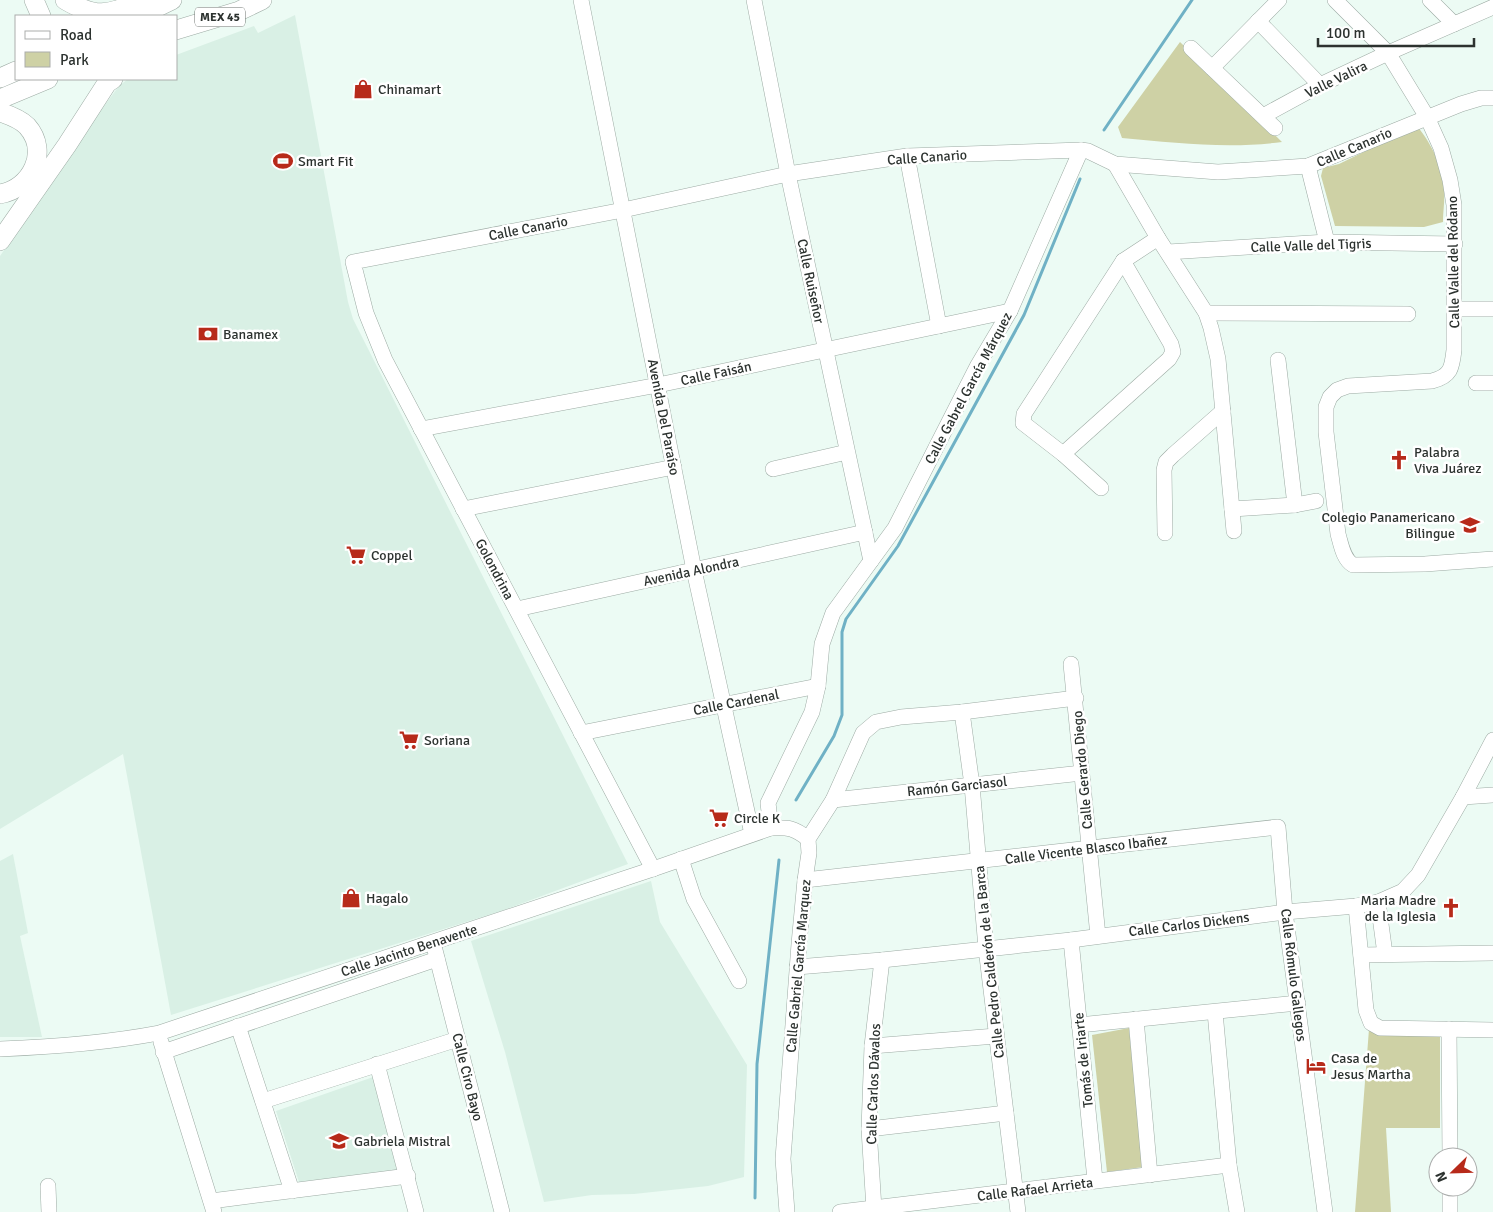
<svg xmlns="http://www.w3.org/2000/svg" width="1493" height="1212" font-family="Signika,sans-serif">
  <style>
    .built { fill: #d9f0e5 }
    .green { fill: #ced1a5 }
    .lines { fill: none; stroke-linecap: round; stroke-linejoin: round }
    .stream { stroke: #6fb1c5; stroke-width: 3 }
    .minor-casing { stroke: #9daba4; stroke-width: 16 }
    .major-casing { stroke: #9daba4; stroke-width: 20 }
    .minor { stroke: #fff; stroke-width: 15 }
    .major { stroke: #fff; stroke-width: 19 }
    .labels { text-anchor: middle; stroke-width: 5; stroke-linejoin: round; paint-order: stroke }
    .shield { fill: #fff; stroke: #6b706d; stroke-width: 1 }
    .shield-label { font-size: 12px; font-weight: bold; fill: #2c322f }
    .street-label { font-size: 14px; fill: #2c322f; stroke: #fff }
    .poi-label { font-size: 14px; fill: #2c322f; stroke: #fff; text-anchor: start }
  </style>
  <rect width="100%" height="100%" fill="#ecfbf4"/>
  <!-- built -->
  <g class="built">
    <polygon points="295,15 348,302 353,319 628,864 504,910 171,1015 123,754 0,829 0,256 89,126 119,86 128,79 176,79 176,55 254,26 258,33"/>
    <polygon points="13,854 28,933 20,936 42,1037 0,1037 0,861"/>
    <polygon points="651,881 660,922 747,1065 744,1177 708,1186 634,1194 592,1195 544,1202 505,1052 471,941"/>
    <polygon points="376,1076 399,1170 299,1182 276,1111"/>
  </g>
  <!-- green -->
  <g class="green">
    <path d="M 1180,42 L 1282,142 C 1229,149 1175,143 1122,138 L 1118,127 Z"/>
    <path d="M 1417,126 C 1431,143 1444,168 1444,190 C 1445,201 1443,211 1443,222 L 1424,227 L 1335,226 L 1321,176 L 1323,168 L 1339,164 Z"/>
    <polygon points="1129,1028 1143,1167 1107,1172 1092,1035"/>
    <polygon points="1369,1029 1440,1033 1440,1128 1386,1128 1391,1212 1355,1212"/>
  </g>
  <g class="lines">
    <!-- stream -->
    <g class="stream">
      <polyline points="1104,130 1192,0"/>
      <polyline points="796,800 834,736 842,715 842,632 846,619 898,546 1024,315 1080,179"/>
      <polyline points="755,1198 757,1064 779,860"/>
    </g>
    <defs>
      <g id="minor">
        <polyline points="581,0 694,570 752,834"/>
        <polyline points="754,0 788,174 871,561"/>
        <path d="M 1335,0 L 1388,53 L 1427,117 L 1441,148 L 1450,180 L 1454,205 L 1454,350 C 1452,368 1451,376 1432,381 L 1348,386 L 1337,390 L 1330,397 L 1326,407 L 1326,432 L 1338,534 C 1341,544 1343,559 1353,565 L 1425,564 L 1493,559"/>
        <polyline points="1430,0 1454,24"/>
        <polyline points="1258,21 1320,85"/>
        <polyline points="1191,48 1275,128"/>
        <polyline points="1212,68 1279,0"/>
        <polyline points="1263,116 1320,85 1388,53 1493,7"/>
        <polyline points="907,156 939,326"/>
        <polyline points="1115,164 1158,238 1206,313 1211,328 1218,359 1234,531"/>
        <polyline points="1308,166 1327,242"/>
        <polyline points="1168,252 1327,242 1455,244"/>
        <polyline points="1454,309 1493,309"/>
        <polyline points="1206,313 1408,314"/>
        <polyline points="1278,360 1295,505"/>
        <polyline points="1476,383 1493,383"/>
        <polyline points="421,429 658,385 1010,311"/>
        <polyline points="1063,454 1169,359 1173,352 1171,344 1123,261"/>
        <polyline points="773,469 847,452"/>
        <polyline points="1101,488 1063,454 1023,423 1024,414 1123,261 1158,238"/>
        <polyline points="463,509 674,467"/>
        <polyline points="1232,509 1295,505 1316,501"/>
        <polyline points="1165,533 1164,470 1166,462 1173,455 1223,411"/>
        <polyline points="517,609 865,532"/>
        <polyline points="1071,664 1098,936"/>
        <polyline points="962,712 972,785 986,948 1018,1212"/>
        <polyline points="581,733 818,686"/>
        <polyline points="1463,797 1493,795"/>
        <polyline points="833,800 1082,773"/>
        <polyline points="771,828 768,803 812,712 818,686 822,644 833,613 895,528 978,365 1010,311 1081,150"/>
        <polyline points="681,859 694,899 739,981"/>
        <polyline points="653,869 385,360 366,313 353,262 623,210 788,174 907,156 1081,150 1088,151 1115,164 1218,172 1308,166 1461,104 1481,98 1493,98"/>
        <polyline points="805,880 1278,827 1285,912 1325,1212"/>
        <polyline points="1378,902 1385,954"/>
        <polyline points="1356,906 1366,1010 1371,1023 1380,1028 1493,1030"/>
        <polyline points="1071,940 1095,1180"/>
        <polyline points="435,950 502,1212"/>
        <polyline points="1361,955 1493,953"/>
        <polyline points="797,967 882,960 1071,940 1285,912 1356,906 1378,902 1403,891 1418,875 1463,797 1493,740"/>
        <polyline points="1215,1012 1229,1165 1237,1212"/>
        <polyline points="1136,1019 1150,1175"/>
        <polyline points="1079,1025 1298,1003"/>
        <polyline points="238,1026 292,1191"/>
        <polyline points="1449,1029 1450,1157"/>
        <polyline points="161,1042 214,1212"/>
        <polyline points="872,1046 996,1036"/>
        <path d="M 0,1049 C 54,1047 106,1043 159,1033 L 653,869 L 771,828 C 788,827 795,828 808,839"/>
        <polyline points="163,1052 437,959"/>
        <polyline points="377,1064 416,1212"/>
        <polyline points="263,1101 458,1039"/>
        <polyline points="869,1129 1006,1113"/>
        <polyline points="48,1186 49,1212"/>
        <polyline points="1450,1187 1450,1212"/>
        <polyline points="211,1201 408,1176"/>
        <polyline points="874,1209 869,1129 872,1046 882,960"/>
        <polyline points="787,1212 783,1159 799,944 805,880 809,853 808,839 833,800 863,733 876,722 901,717 962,712 1076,698"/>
        <polyline points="840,1212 1229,1165"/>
      </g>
      <g id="major">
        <polyline points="34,0 41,16"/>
        <path d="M 65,0 C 99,20 108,14 143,0"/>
        <polyline points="139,16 172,0"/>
        <polyline points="176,30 239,11 262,0"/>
        <polyline points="0,78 16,71"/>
        <polyline points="0,99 48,79"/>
        <path d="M 0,112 C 9,115 20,119 27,126 C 50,152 31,189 0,194"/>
        <polyline points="0,241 67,145 107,83 113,79"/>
      </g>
    </defs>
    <!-- minor casing -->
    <use href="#minor" class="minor-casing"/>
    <!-- major casing -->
    <use href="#major" class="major-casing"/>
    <!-- minor -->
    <use href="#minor" class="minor"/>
    <!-- major -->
    <use href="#major" class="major"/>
  </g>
  <!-- icons -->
  <defs>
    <symbol id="shop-bare" viewBox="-9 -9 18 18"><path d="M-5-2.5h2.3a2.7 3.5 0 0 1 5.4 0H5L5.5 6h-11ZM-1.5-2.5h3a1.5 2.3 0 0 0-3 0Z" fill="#b72a1a" stroke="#fff" stroke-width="2.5" paint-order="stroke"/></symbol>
    <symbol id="stadium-bare" viewBox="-9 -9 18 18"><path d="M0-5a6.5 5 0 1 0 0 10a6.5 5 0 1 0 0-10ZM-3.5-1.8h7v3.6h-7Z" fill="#b72a1a" stroke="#fff" stroke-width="2.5" paint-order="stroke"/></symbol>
    <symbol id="bank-bare" viewBox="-9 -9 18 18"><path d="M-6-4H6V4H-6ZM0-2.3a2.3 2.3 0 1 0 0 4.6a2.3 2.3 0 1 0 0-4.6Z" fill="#b72a1a" stroke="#fff" stroke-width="2.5" paint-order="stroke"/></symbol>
    <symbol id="church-bare" viewBox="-9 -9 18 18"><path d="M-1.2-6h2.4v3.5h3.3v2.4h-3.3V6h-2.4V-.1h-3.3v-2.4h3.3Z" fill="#b72a1a" stroke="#fff" stroke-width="2.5" paint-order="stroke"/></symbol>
    <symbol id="school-bare" viewBox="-9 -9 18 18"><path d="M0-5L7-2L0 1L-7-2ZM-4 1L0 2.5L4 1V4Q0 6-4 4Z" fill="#b72a1a" stroke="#fff" stroke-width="2.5" paint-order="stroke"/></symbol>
    <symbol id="supermarket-bare" viewBox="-9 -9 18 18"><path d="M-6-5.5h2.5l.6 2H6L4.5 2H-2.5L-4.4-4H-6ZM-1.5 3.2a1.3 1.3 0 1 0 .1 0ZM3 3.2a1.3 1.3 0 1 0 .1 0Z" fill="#b72a1a" stroke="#fff" stroke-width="2.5" paint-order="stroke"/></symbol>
    <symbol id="hotel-bare" viewBox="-9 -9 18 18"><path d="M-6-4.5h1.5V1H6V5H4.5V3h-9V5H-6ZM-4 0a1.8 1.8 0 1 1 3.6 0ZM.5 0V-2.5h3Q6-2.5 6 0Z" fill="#b72a1a" stroke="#fff" stroke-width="2.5" paint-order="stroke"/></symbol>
  </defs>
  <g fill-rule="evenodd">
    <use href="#shop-bare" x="349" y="75" width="28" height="28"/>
    <use href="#stadium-bare" x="269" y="147" width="28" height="28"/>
    <use href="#bank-bare" x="194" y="320" width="28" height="28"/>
    <use href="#church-bare" x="1385" y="446" width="28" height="28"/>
    <use href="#school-bare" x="1456" y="511" width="28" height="28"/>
    <use href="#supermarket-bare" x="342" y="541" width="28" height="28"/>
    <use href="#supermarket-bare" x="395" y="726" width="28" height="28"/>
    <use href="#supermarket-bare" x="705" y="804" width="28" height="28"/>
    <use href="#shop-bare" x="337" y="884" width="28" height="28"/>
    <use href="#church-bare" x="1437" y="894" width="28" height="28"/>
    <use href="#hotel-bare" x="1302" y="1052" width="28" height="28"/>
    <use href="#school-bare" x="325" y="1127" width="28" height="28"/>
  </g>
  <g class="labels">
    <!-- shield labels -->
    <rect class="shield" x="195" y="7.5" width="50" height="19" rx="4"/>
    <g class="shield-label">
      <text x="220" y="21">MEX 45</text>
    </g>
    <!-- street labels -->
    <g class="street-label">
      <text transform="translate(1336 79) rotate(-26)" y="5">Valle Valira</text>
      <text transform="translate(1354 147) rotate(-23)" y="5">Calle Canario</text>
      <text transform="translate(927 157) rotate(-4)" y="5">Calle Canario</text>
      <text transform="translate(528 228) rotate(-11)" y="5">Calle Canario</text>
      <text transform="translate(1311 245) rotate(-2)" y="5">Calle Valle del Tigris</text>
      <text transform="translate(1453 262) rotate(-91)" y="5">Calle Valle del Ródano</text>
      <text transform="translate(811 281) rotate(78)" y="5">Calle Ruiseñor</text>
      <text transform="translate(716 373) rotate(-12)" y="5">Calle Faisán</text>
      <text transform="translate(968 388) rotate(-62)" y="5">Calle Gabrel García Márquez</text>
      <text transform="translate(664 417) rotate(79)" y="5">Avenida Del Paraíso</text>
      <text transform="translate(495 569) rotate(62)" y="5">Golondrina</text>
      <text transform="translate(691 571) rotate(-12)" y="5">Avenida Alondra</text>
      <text transform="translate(736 702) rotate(-11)" y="5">Calle Cardenal</text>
      <text transform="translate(1082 770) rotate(-95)" y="5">Calle Gerardo Diego</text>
      <text transform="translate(957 786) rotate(-6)" y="5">Ramón Garciasol</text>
      <text transform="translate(1086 849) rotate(-7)" y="5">Calle Vicente Blasco Ibañez</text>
      <text transform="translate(1189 924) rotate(-7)" y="5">Calle Carlos Dickens</text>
      <text transform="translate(409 950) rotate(-18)" y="5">Calle Jacinto Benavente</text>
      <text transform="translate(989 962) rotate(-96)" y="5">Calle Pedro Calderón de la Barca</text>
      <text transform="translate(798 966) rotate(-85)" y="5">Calle Gabriel García Marquez</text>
      <text transform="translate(1294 975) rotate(83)" y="5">Calle Rómulo Gallegos</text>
      <text transform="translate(1083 1060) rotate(-96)" y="5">Tomás de Iriarte</text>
      <text transform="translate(468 1077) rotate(76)" y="5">Calle Ciro Bayo</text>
      <text transform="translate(873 1084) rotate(-88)" y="5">Calle Carlos Dávalos</text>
      <text transform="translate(1035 1189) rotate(-7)" y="5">Calle Rafael Arrieta</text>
    </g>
    <!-- poi labels -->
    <g class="poi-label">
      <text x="378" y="94">Chinamart</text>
      <text x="298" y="166">Smart Fit</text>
      <text x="223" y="339">Banamex</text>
      <text x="1414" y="457">Palabra<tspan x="1414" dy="16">Viva Juárez</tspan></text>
      <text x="1455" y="522" text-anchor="end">Colegio Panamericano<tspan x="1455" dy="16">Bilingue</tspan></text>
      <text x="371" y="560">Coppel</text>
      <text x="424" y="745">Soriana</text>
      <text x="734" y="823">Circle K</text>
      <text x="366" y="903">Hagalo</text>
      <text x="1436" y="905" text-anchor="end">Maria Madre<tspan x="1436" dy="16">de la Iglesia</tspan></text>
      <text x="1331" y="1063">Casa de<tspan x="1331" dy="16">Jesus Martha</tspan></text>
      <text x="354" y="1146">Gabriela Mistral</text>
    </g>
  </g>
  <!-- legend -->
  <rect x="15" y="15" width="162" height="65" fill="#ffffff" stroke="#abadac"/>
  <rect x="25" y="31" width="25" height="8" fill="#ffffff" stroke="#abadac"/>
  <text x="60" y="40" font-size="15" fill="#2c322f">Road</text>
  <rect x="25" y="52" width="25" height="15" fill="#ced1a5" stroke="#abadac"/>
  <text x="60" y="65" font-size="15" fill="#2c322f">Park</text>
  <!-- north arrow -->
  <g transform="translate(1453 1172) rotate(247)"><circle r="24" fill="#ffffff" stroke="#abadac"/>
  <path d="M0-4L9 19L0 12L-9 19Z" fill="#b72a1a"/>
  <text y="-8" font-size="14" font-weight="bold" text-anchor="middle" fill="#2c322f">N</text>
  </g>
  <!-- scale -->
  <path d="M1318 38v8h156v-8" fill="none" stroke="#2c322f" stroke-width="2.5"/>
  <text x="1326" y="38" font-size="15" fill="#2c322f" stroke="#ffffff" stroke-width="4" paint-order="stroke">100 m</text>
</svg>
